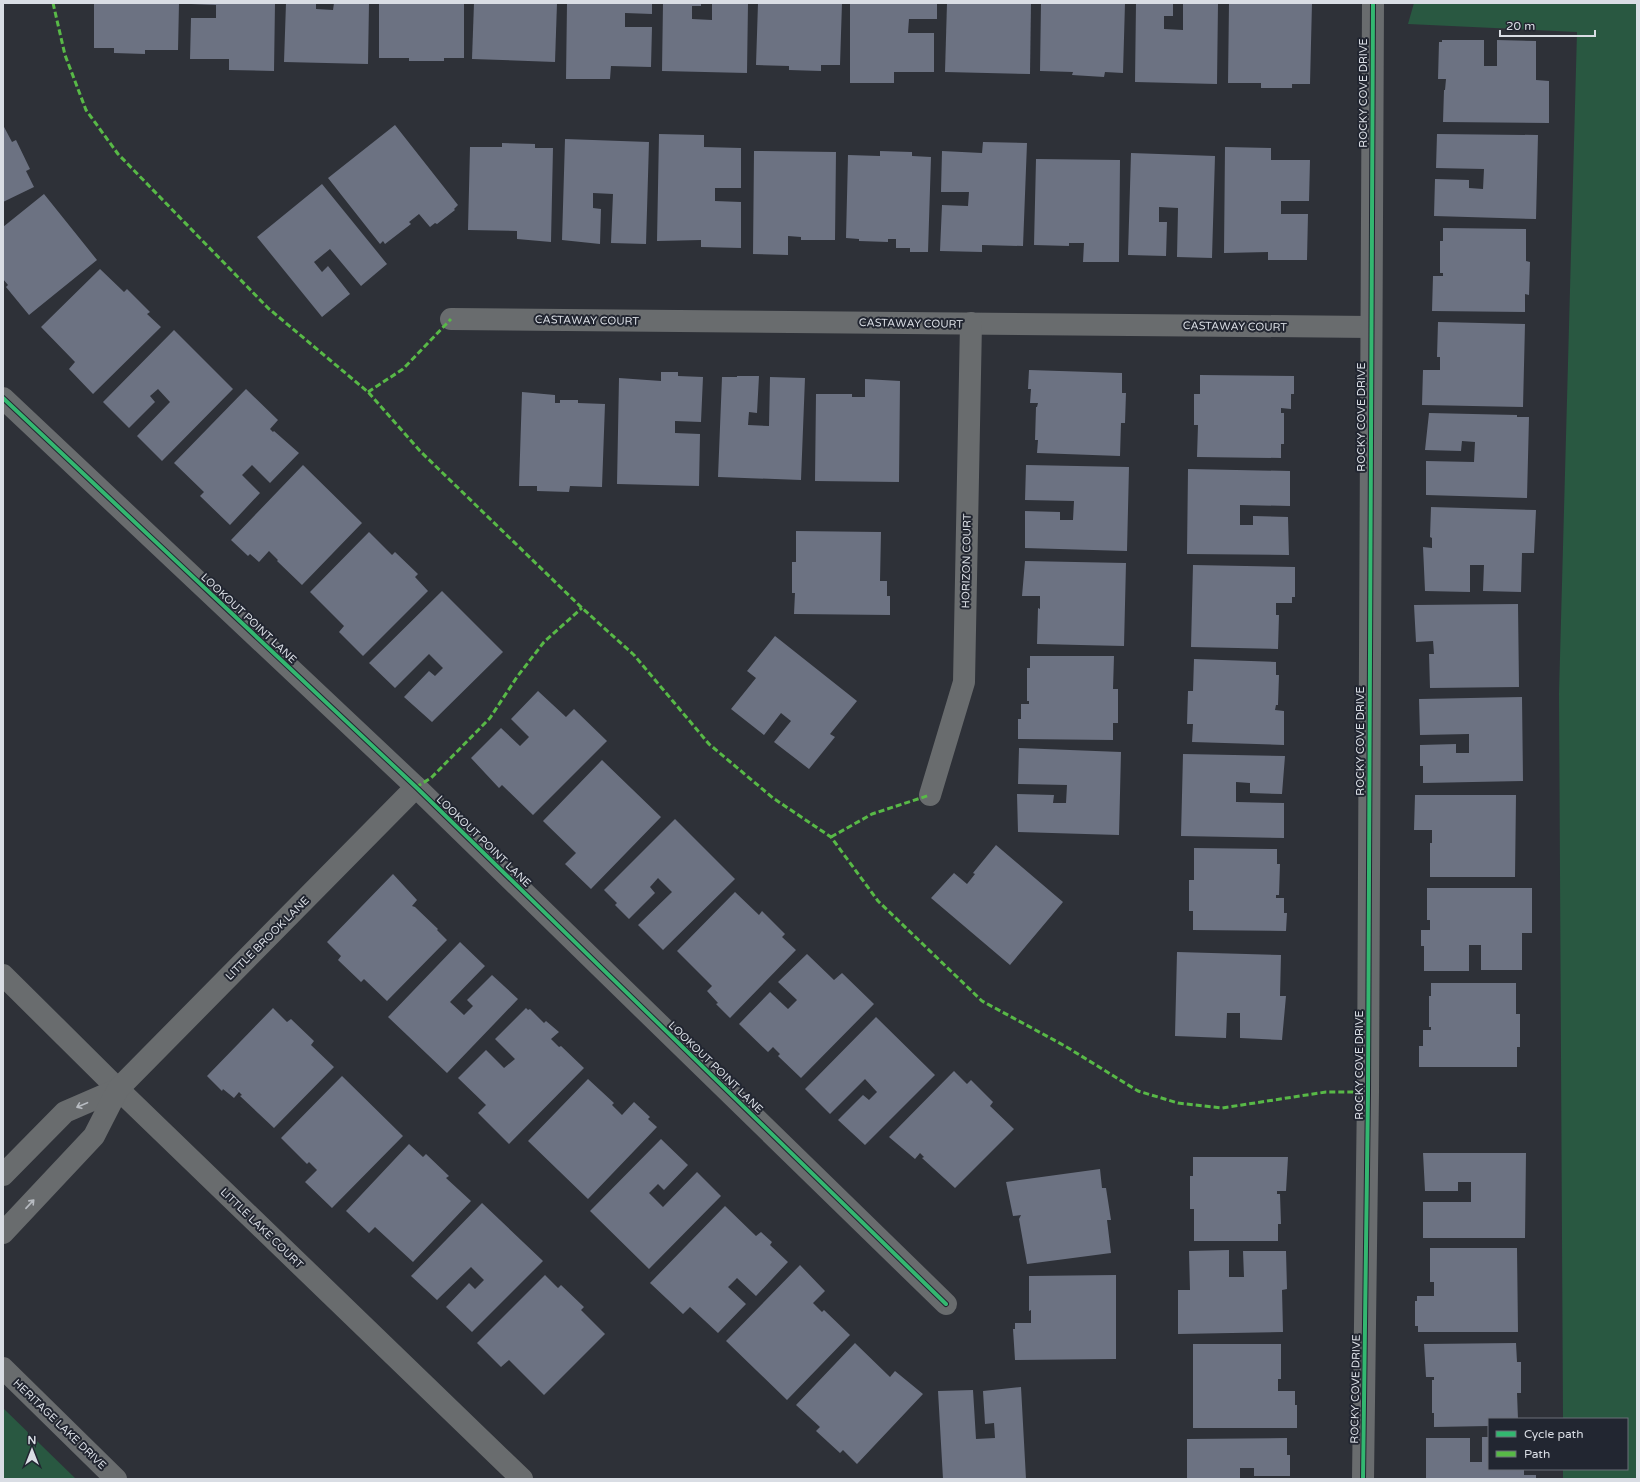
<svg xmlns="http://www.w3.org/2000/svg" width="1640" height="1482" font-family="'Varela Round',sans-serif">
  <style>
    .green { fill: #295841 }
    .building { fill: #6c7282 }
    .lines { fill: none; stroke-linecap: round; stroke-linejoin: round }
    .minor { stroke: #696c6e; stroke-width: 22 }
    .quiet { stroke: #58b947; stroke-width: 3; stroke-dasharray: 6 3; stroke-linecap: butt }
    .cycleway-casing { stroke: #222631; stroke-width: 6 }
    .cycleway { stroke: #33b770; stroke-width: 4 }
    .oneway { stroke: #b7bbc1 }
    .labels { text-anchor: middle; stroke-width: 4; stroke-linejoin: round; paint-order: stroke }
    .street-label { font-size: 11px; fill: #d9dde4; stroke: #222631 }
  </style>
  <rect width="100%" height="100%" fill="#2e3138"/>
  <!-- green -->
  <g class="green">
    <polygon points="1414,3 1637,3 1637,1479 1563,1479 1563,1469 1627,1469 1627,1419 1563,1419 1559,694 1577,32 1408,24"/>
    <polygon points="3,1408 76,1479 3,1479"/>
  </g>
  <!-- building -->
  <g class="building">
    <polygon points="94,3 179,3 178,50 145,50 145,54 114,53 114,48 94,48"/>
    <polygon points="191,3 275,3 274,71 229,70 229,59 190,59 191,18 216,18 216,5 191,4"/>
    <polygon points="286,3 316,3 316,9 333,10 334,3 369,3 368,64 284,62"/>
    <polygon points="379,3 464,3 464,58 444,58 444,61 409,61 409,58 379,58"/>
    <polygon points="474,3 557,3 555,62 472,59"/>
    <polygon points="567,3 652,3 652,14 625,13 625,27 652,27 651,67 611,66 610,79 566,79"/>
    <polygon points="663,3 701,3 701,6 692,6 692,19 712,20 712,3 748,3 747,73 662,71"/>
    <polygon points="758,3 842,3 840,65 821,65 821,71 789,70 789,66 756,65"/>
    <polygon points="850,3 937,3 937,19 909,19 908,33 934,33 934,72 894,72 894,83 850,83"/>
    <polygon points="947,3 1031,3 1030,74 945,72"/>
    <polygon points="1041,3 1125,3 1123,73 1105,72 1104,77 1072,75 1073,72 1040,71"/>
    <polygon points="1136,3 1173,3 1173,16 1164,16 1164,29 1183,30 1183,3 1218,3 1217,84 1135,82"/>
    <polygon points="1229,3 1312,3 1310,84 1292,84 1292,88 1261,88 1261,83 1228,83"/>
    <polygon points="1442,40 1484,40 1484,66 1497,66 1497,40 1536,41 1536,80 1549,81 1549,123 1443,122 1444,90 1445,90 1446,79 1438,79 1439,42 1442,42"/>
    <polygon points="3,125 12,142 16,140 30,169 26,171 34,187 3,202"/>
    <polygon points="395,125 458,205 454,209 455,210 437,224 435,223 430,227 419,214 409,222 411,224 385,244 383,241 380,244 328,178"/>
    <polygon points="659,134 704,135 704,147 741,148 741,188 715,188 715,201 741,202 741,248 701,247 701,240 657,241"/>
    <polygon points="1437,134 1538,135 1536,219 1434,216 1435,179 1469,180 1469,188 1483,189 1484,169 1436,168"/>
    <polygon points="565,139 649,142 646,244 611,243 613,194 593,193 593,208 601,209 600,244 562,240"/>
    <polygon points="983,142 1027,143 1023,246 982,245 982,252 940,251 942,205 968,206 969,192 941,192 942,151 982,153"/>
    <polygon points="502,143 535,144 535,148 553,148 551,242 517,239 517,231 468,230 470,147 502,147"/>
    <polygon points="1225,147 1271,148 1271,160 1310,160 1309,201 1281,201 1281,214 1308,214 1307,260 1268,260 1268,252 1224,253"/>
    <polygon points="754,151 836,152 835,240 801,240 801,237 788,236 788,255 753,254"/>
    <polygon points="880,151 912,152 912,156 931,157 928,252 910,252 910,248 896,248 896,239 888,239 888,242 859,241 859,239 846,238 848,155 880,156"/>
    <polygon points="1131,153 1215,156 1212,258 1177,257 1178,208 1159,207 1159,222 1167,222 1166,256 1128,255"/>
    <polygon points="1036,159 1120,160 1119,262 1083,262 1084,243 1069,243 1069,246 1034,245"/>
    <polygon points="322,184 387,264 361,286 330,249 314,262 322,272 328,266 350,294 322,317 257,237"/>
    <polygon points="44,194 97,260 29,315 6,287 8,285 3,279 3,227"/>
    <polygon points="1443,228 1526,229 1526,261 1530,262 1529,295 1525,294 1525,312 1432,311 1433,276 1443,276 1443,273 1440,273 1440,241 1443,241"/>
    <polygon points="100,269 124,292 127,289 150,312 147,314 161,327 93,394 69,369 75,362 41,327"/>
    <polygon points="1438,322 1525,324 1523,407 1422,405 1423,370 1440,370 1440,357 1437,357"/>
    <polygon points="174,330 233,389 162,461 137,436 170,402 158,389 150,396 155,402 129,428 103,402"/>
    <polygon points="1029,370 1122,373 1122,393 1126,393 1125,423 1121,423 1120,456 1037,453 1038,440 1035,440 1036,407 1037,407 1038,403 1030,403 1031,389 1028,389"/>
    <polygon points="661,372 678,372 678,376 703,377 701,422 675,421 675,433 700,434 699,486 617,484 619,378 661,381"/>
    <polygon points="1200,375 1294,376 1294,394 1291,394 1291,409 1281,408 1281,413 1284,413 1284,444 1281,444 1281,458 1197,457 1198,425 1194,425 1194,394 1200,394"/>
    <polygon points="737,376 759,376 757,413 749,412 748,425 769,426 770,377 805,378 801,480 718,477 722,377 737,377"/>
    <polygon points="865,379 900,381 899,482 815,481 816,394 852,394 852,397 865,397"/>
    <polygon points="246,389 278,420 270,429 273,432 274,431 299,453 270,483 252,465 242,475 260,493 230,525 200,496 204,492 174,463"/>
    <polygon points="522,392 555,395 555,403 560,403 560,400 578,400 578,403 605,404 602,487 570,486 569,492 537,491 537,486 519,486"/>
    <polygon points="1429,413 1517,415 1517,417 1529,417 1527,498 1426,495 1426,461 1474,462 1475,442 1462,441 1461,451 1425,450"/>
    <polygon points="303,465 362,523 302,585 277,561 278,560 269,551 259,562 250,554 248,556 231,540"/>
    <polygon points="1026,465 1129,467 1127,551 1025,548 1025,511 1060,512 1060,520 1073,520 1074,501 1025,500"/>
    <polygon points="1188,469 1290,471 1290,506 1240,505 1240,525 1253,525 1253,516 1288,517 1289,555 1187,554"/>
    <polygon points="1431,507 1536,510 1534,553 1522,553 1521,592 1483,591 1484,565 1470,565 1470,592 1425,591 1423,547 1432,548 1432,538 1430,537"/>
    <polygon points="796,531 881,532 880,581 887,581 887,596 890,596 890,615 794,614 795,593 792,593 792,562 796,562"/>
    <polygon points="369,532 392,555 395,552 418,574 415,577 428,591 363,656 339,632 344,626 310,592"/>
    <polygon points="1025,561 1126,563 1124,646 1037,644 1038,608 1040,609 1040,596 1022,596"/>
    <polygon points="1193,565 1295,567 1295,597 1292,597 1292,603 1276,603 1276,615 1279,615 1278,649 1191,647"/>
    <polygon points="442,591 503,652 432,722 404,697 429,671 435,676 443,668 429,654 395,688 369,663"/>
    <polygon points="1518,604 1519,687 1430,688 1429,654 1434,654 1433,641 1416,642 1414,605"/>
    <polygon points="775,636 857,701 830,734 835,737 809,769 774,742 791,721 781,713 764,735 731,709 756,678 747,671"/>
    <polygon points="1030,656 1114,656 1113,689 1118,689 1118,723 1113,723 1113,740 1018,739 1018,719 1021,719 1021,704 1029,704 1029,701 1027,701 1027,668 1030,668"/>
    <polygon points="1194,659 1276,662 1276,675 1279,675 1278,705 1276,705 1275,710 1284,711 1284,745 1192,742 1193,724 1187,724 1188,691 1193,691"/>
    <polygon points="538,691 566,717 574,709 607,741 533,815 502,785 499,788 471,758 501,728 520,746 529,737 511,719"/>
    <polygon points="1522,697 1523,781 1423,783 1423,766 1420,766 1420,745 1456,744 1456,753 1469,753 1469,734 1420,735 1419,699"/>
    <polygon points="1019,748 1121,752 1119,835 1018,832 1017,794 1054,795 1053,803 1066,803 1067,785 1018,784"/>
    <polygon points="1183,754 1285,756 1282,794 1250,793 1250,783 1236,782 1236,802 1284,803 1284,838 1181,836"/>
    <polygon points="602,760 661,817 591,889 565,864 576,853 543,821"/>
    <polygon points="1415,795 1516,795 1515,877 1430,877 1430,843 1432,843 1432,830 1414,830"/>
    <polygon points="675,819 735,879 663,950 638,925 672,892 658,878 650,887 655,893 629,919 615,905 617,903 604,890"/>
    <polygon points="996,845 1063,902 1010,965 931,898 954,873 967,884 975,874 973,873"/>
    <polygon points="1194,848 1277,849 1277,864 1280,864 1279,895 1276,895 1276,898 1284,898 1284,913 1287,913 1286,931 1193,930 1193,911 1189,911 1189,880 1194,880"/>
    <polygon points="393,874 417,900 412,906 415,907 438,929 437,930 447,940 387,1001 364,979 361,982 338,960 341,956 327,942"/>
    <polygon points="1427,888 1532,888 1532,933 1522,933 1522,970 1481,970 1481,945 1469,945 1469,971 1424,971 1424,946 1421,946 1421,930 1430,930 1430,920 1427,920"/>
    <polygon points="735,892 759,915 762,911 785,934 782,937 796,950 730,1018 716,1004 718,1003 707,991 712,986 677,951"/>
    <polygon points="460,942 485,966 450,1002 464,1015 473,1006 467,1000 492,975 518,999 447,1073 388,1017"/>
    <polygon points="1177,952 1281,955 1280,996 1286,996 1282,1040 1240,1038 1240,1013 1227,1013 1226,1038 1175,1036"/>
    <polygon points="807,954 834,980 842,973 874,1004 801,1078 778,1056 780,1054 773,1047 768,1052 739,1024 770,992 788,1009 797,1000 778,982"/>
    <polygon points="1431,983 1516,983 1516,1014 1520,1014 1520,1047 1517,1047 1517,1067 1419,1067 1419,1046 1423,1046 1423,1030 1431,1030 1431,1027 1429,1027 1429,996 1431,996"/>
    <polygon points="273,1008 287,1022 291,1019 314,1041 311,1045 334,1067 274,1128 240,1096 242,1095 239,1092 234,1098 223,1089 222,1091 207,1076"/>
    <polygon points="526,1008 528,1010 530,1009 544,1023 546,1021 559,1032 551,1039 559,1047 561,1046 584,1068 509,1144 478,1113 486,1105 458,1078 486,1050 504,1068 515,1059 495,1039"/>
    <polygon points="876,1017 935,1075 865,1145 838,1120 863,1095 869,1100 877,1092 865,1079 830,1114 805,1089"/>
    <polygon points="954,1071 967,1084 971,1080 993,1102 990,1106 1014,1129 955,1188 922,1158 924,1157 920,1153 915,1159 889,1137"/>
    <polygon points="342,1076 403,1136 332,1208 305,1182 317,1170 309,1162 307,1164 281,1138"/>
    <polygon points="588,1079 614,1103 612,1105 622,1115 634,1102 650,1117 648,1119 657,1127 588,1199 528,1141"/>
    <polygon points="661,1139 688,1165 664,1190 658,1184 649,1193 663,1207 697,1172 721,1196 649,1269 590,1211"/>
    <polygon points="409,1144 423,1157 426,1154 449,1176 446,1178 471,1201 413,1262 375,1227 369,1233 346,1211"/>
    <polygon points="1423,1153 1526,1153 1525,1238 1423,1238 1423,1202 1471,1202 1471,1182 1458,1182 1458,1191 1425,1191"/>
    <polygon points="1193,1157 1288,1157 1286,1191 1277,1191 1277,1194 1280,1194 1281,1224 1278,1224 1278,1241 1194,1241 1194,1209 1190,1209 1190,1176 1193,1176"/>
    <polygon points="1100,1169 1102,1188 1106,1188 1111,1220 1107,1220 1111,1253 1027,1264 1019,1219 1021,1215 1013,1216 1006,1182"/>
    <polygon points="482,1203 543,1261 472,1332 446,1307 469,1283 475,1289 484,1280 471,1267 437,1300 411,1276"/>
    <polygon points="725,1206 756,1236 761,1232 772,1242 770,1245 788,1262 756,1296 737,1278 728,1287 746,1304 718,1333 690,1307 683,1314 650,1283"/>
    <polygon points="1430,1248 1517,1248 1518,1332 1418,1332 1418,1326 1415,1326 1415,1301 1417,1301 1417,1296 1434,1296 1434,1282 1430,1282"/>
    <polygon points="1229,1250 1229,1277 1244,1277 1243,1251 1286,1251 1287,1289 1282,1290 1283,1332 1178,1334 1178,1290 1190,1290 1189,1251"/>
    <polygon points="800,1265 825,1291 813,1303 822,1312 824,1310 850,1335 787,1400 726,1341"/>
    <polygon points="545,1275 558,1288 561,1285 584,1307 581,1310 605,1334 544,1395 509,1360 501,1367 477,1343"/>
    <polygon points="1116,1275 1116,1359 1015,1360 1013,1329 1015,1329 1015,1323 1031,1323 1031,1310 1029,1311 1029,1276"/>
    <polygon points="855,1343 890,1377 895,1371 923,1394 857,1464 843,1450 840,1453 816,1431 820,1427 796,1405"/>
    <polygon points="1516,1343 1517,1362 1521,1362 1521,1393 1517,1393 1518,1419 1489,1419 1489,1426 1434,1427 1434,1413 1432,1413 1432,1380 1434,1380 1434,1377 1426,1377 1424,1344"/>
    <polygon points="1193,1344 1281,1344 1281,1379 1278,1379 1278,1391 1295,1391 1295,1405 1297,1405 1297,1428 1193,1428"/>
    <polygon points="1021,1387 1026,1479 943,1479 938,1391 973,1390 976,1439 995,1438 994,1423 985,1424 983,1391"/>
    <polygon points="1482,1437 1489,1437 1489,1469 1524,1469 1524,1475 1536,1475 1536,1479 1426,1479 1426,1438 1470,1438 1470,1462 1482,1462"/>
    <polygon points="1287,1438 1287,1455 1290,1455 1290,1476 1254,1476 1254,1468 1240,1468 1240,1479 1187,1479 1187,1439"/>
  </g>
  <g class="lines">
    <!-- minor -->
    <g class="minor">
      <polyline points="451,319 1371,327"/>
      <polyline points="3,398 416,787 946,1304"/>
      <polyline points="930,795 964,682 971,323"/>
      <polyline points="3,975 118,1089 522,1479"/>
      <polyline points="3,1175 65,1112 118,1089"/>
      <polyline points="3,1233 94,1136 118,1089 416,787"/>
      <polyline points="3,1368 116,1479"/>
      <polyline points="1363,1479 1368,1092 1373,3"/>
    </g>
    <!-- quiet -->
    <g class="quiet">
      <polyline points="53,3 65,55 86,110 118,154 268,308 368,392 420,451 582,608 634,655 709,744 773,798 831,837 878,901 982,1001 1065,1046 1138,1091 1178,1103 1222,1108 1326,1092 1368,1092"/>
      <polyline points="368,392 403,369 451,319"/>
      <polyline points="416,787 431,778 490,718 517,677 544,642 582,608"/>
      <polyline points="831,837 872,814 930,795"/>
    </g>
    <defs>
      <g id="cycleway">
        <polyline points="3,398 416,787 946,1304"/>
        <polyline points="1363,1479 1368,1092 1373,3"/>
      </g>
    </defs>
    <!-- cycleway casing -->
    <use href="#cycleway" class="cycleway-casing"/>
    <!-- cycleway -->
    <use href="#cycleway" class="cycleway"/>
  </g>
  <!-- one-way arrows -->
  <defs><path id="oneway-shaft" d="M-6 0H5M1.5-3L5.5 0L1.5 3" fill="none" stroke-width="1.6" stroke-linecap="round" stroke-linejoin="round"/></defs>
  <g class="oneway">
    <use href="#oneway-shaft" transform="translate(82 1105) rotate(157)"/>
    <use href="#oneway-shaft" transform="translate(30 1204) rotate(-47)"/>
  </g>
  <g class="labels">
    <!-- street labels -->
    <g class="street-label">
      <text transform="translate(1363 93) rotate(-90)" y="4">ROCKY COVE DRIVE</text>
      <text transform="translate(587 320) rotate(1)" y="4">CASTAWAY COURT</text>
      <text transform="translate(911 323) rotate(1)" y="4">CASTAWAY COURT</text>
      <text transform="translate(1235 326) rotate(1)" y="4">CASTAWAY COURT</text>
      <text transform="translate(1361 417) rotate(-90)" y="4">ROCKY COVE DRIVE</text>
      <text transform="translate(966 561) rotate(-89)" y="4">HORIZON COURT</text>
      <text transform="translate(249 618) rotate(43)" y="4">LOOKOUT POINT LANE</text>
      <text transform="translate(1360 741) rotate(-90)" y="4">ROCKY COVE DRIVE</text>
      <text transform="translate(484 841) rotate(44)" y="4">LOOKOUT POINT LANE</text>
      <text transform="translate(267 938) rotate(-45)" y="4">LITTLE BROOK LANE</text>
      <text transform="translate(1359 1065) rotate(-90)" y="4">ROCKY COVE DRIVE</text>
      <text transform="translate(716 1067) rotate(44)" y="4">LOOKOUT POINT LANE</text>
      <text transform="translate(262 1228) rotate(44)" y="4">LITTLE LAKE COURT</text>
      <text transform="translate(1355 1389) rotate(-89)" y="4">ROCKY COVE DRIVE</text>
      <text transform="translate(60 1424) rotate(44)" y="4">HERITAGE LAKE DRIVE</text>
    </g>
  </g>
  <!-- border -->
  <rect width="1640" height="1482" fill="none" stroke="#d9dde4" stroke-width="8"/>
  <!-- legend -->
  <rect x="1488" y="1418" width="140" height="52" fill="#222631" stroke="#6b6f79"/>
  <rect x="1496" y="1431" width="20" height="6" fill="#33b770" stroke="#6b6f79"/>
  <text x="1524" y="1438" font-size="12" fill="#d9dde4">Cycle path</text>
  <rect x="1496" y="1451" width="20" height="6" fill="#58b947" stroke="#6b6f79"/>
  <text x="1524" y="1458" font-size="12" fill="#d9dde4">Path</text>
  <!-- north arrow -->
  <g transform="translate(32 1450)" stroke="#222631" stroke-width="3" paint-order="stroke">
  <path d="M0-3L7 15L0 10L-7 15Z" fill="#d9dde4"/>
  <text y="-6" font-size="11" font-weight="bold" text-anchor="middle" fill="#d9dde4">N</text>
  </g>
  <!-- scale -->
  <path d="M1500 30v6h95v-6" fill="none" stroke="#d9dde4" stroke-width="2"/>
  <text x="1506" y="30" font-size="12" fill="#d9dde4" stroke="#222631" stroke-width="3" paint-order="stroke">20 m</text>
</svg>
